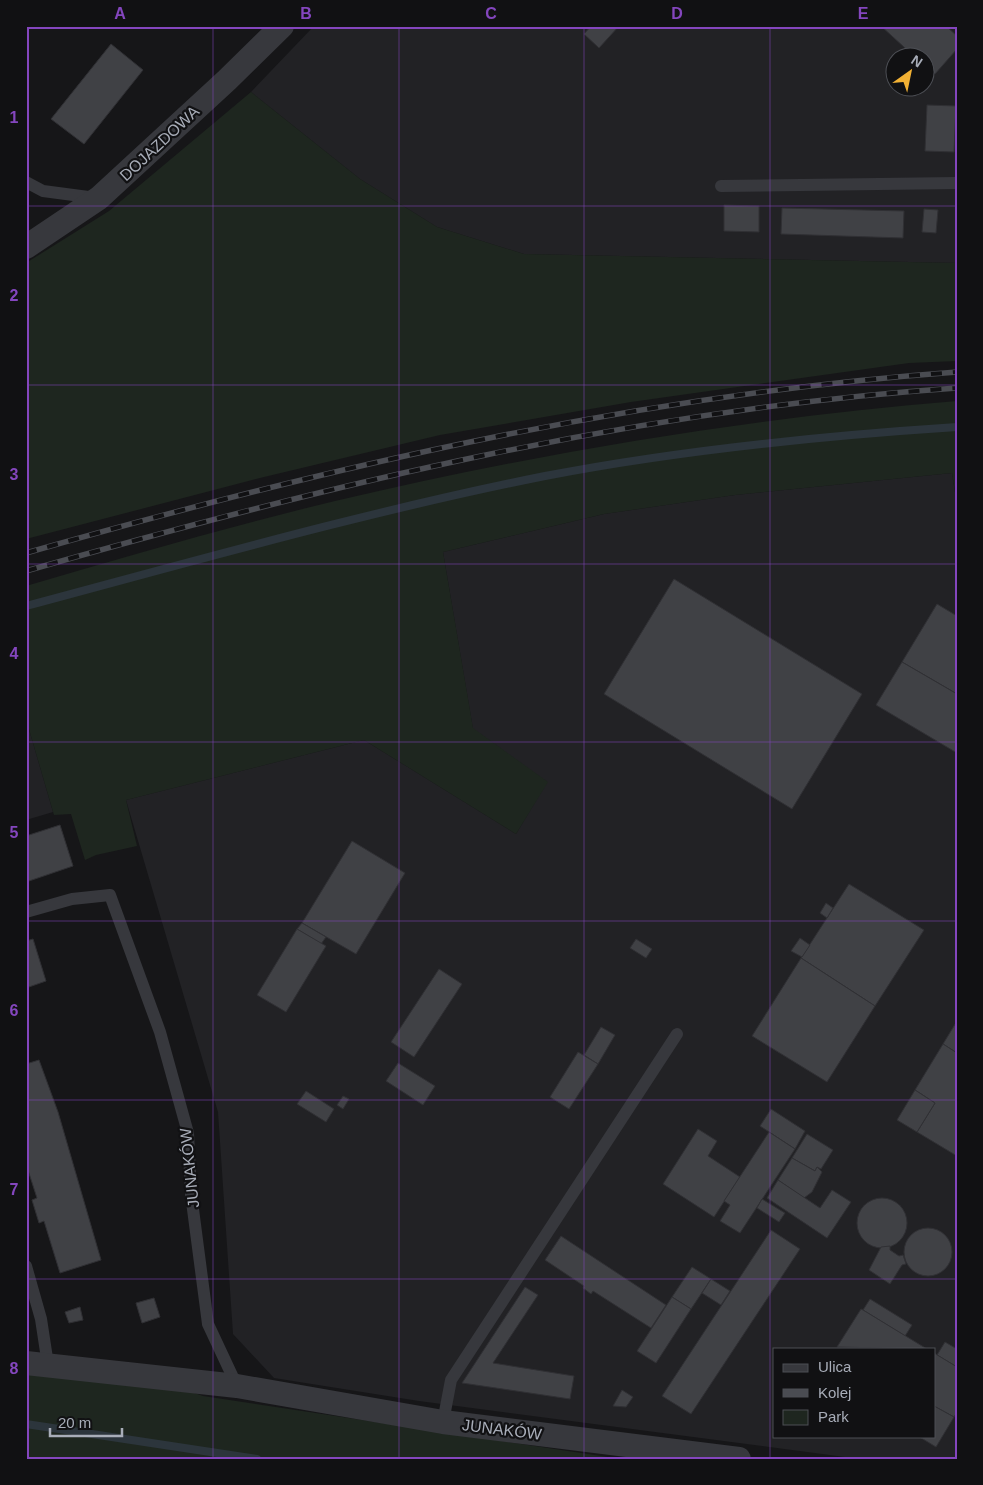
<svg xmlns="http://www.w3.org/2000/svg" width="983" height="1485" font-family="Helvetica,sans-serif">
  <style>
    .built { fill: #222225; fill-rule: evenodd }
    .green { fill: #1e261f }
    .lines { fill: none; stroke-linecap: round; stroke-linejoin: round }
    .stream { stroke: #2c353c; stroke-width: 8 }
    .building { fill: #404145; stroke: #303034 }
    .path { stroke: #3d3f44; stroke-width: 3; stroke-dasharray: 2.5 4; stroke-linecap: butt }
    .lane { stroke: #37383d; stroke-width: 12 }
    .street { stroke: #37383d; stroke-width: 24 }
    .rail-casing { stroke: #4a4c52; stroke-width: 5.5 }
    .rail { stroke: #111113; stroke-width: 4; stroke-dasharray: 11; stroke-linecap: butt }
    .grid { fill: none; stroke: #8446be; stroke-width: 1; stroke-opacity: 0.55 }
    .labels { text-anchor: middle; stroke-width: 4.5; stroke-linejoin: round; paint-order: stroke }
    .street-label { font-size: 16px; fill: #a8adb8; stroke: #111113 }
    .neatline { fill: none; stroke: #8446be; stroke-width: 2 }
    .grid-label { font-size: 16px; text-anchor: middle; font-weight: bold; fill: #8446be }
  </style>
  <rect width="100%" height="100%" fill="#161618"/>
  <!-- built -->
  <g class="built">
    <path d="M 314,26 L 957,26 L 957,263 L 524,254 L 437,227 L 360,179 L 251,92 ZM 896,58 L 926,58 L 926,88 L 896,88 Z"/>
    <path d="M 952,473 L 957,505 L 957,1459 L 860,1459 L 419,1401 L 274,1378 L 233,1334 L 218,1112 L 126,800 L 364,740 L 516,834 L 547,782 L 473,729 L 443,552 L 604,514 L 735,495 ZM 774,1349 L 934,1349 L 934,1436 L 774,1436 Z"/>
    <polygon points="26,719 53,812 26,820"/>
  </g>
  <!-- green -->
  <g class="green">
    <polygon points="251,92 360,179 437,227 524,254 957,263 957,361 909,363 631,402 440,435 264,477 26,539 26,263 109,211"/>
    <path d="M 957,401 L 957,505 L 952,473 L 735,495 L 604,514 L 443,552 L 473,728 L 548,782 L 516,834 L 364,740 L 126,800 L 137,846 L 96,855 L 85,860 L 71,814 L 54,815 L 26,719 L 26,586 C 128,556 231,526 335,501 C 539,453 747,418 957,401 Z"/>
    <polygon points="26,1373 180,1388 203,1396 621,1459 26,1459"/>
  </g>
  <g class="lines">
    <!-- stream -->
    <g class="stream">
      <path d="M 26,606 C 198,560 370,511 545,476 C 680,450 819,436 957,427"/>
      <polyline points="26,1424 257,1459"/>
    </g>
  </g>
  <!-- building -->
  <g class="building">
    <polygon points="591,26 619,26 599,48 584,34"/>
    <polygon points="881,26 946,26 957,36 957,49 935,74 926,66 926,58 916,58"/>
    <polygon points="111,44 143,70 84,144 51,119"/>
    <polygon points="927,105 956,106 954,152 925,151"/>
    <polygon points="724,205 759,206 759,232 724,231"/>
    <polygon points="782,208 904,211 903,238 781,234"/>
    <polygon points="924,209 938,210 936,233 922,232"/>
    <polygon points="674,579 862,694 792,809 604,694"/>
    <polygon points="937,604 957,616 957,694 902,662"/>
    <polygon points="902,662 957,694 957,753 876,705"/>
    <polygon points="60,825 73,866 26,882 26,836"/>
    <polygon points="352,841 405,873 356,954 302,923"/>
    <polygon points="849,884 924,930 875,1006 801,958"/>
    <polygon points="826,903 833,908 827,918 820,913"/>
    <polygon points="302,923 326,937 321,944 297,929"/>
    <polygon points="297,929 326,946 286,1012 257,995"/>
    <polygon points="800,938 810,945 802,957 791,951"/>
    <polygon points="33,939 46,981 26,988 26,941"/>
    <polygon points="636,939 652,949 646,958 630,948"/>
    <polygon points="801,958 875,1006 827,1082 752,1036"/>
    <polygon points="439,969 462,984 414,1057 391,1042"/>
    <polygon points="957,1021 957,1053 943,1044"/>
    <polygon points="601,1027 615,1035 598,1064 584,1055"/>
    <polygon points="943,1044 957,1053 957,1156 917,1132 935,1103 915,1090"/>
    <polygon points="578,1052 598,1064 569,1109 550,1097"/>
    <polygon points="39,1060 58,1112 101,1260 60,1273 44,1221 39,1223 32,1200 37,1198 26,1164 26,1064"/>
    <polygon points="398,1063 435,1086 423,1105 386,1081"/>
    <polygon points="915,1090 935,1103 917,1132 897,1120"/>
    <polygon points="306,1091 334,1109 326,1122 297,1104"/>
    <polygon points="343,1096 349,1099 343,1109 337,1105"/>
    <polygon points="771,1109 805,1131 795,1149 760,1126"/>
    <polygon points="698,1129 717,1141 708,1156 740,1177 714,1217 663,1184"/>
    <polygon points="769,1132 795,1149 740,1233 720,1221 730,1205 724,1201"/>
    <polygon points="807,1134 833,1150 821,1169 817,1167 815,1171 792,1158"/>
    <polygon points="792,1158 815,1171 817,1167 822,1172 812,1192 804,1198 778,1180"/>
    <polygon points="778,1180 820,1208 832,1190 851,1202 827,1238 767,1198"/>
    <circle cx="882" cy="1223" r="25"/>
    <polygon points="762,1199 785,1213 779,1222 757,1208"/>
    <circle cx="928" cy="1252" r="24"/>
    <polygon points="771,1230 800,1249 691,1414 662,1396"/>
    <polygon points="561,1236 666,1305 651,1328 593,1291 591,1294 583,1288 584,1286 545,1260"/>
    <polygon points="890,1246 890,1250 899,1256 903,1255 906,1264 902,1265 890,1284 869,1270 881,1247"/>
    <polygon points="692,1267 711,1279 691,1309 672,1297"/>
    <polygon points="711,1279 730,1291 721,1305 702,1293"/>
    <polygon points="525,1287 538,1295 493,1363 574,1376 570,1399 462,1383"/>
    <polygon points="672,1297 691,1309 656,1363 637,1351"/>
    <polygon points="154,1298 160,1317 142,1323 136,1303"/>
    <polygon points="870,1299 912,1325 905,1336 863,1310"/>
    <polygon points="80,1307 83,1320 69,1323 65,1312"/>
    <polygon points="861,1309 863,1310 927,1349 837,1347"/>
    <polygon points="945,1342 957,1349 957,1367 937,1355"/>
    <polygon points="934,1353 957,1367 957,1412 954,1417 934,1406"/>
    <polygon points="622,1390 633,1397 626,1407 613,1406"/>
    <polygon points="934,1406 954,1417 936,1447 918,1436 934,1436"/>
  </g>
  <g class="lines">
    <!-- path -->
    <polyline class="path" points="26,1458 34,1459"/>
    <!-- lane -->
    <g class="lane">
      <polyline points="26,182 43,191 96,198"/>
      <polyline points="721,186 957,183"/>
      <polyline points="26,912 72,899 110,895 160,1032 188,1133 191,1194 208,1324 237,1386"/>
      <polyline points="26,1266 41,1319 48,1365"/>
      <polyline points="443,1422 451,1380 677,1034"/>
    </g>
    <!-- street -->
    <g class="street">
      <polyline points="26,247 99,198 227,80 282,26"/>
      <polyline points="26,1363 237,1386 443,1422 739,1459"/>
    </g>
    <defs>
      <g id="rail">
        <path d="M 26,553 C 331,466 640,395 957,372"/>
        <path d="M 26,571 C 330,484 641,409 957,388"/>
      </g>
    </defs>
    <!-- rail casing -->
    <use href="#rail" class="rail-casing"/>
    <!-- rail -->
    <use href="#rail" class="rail"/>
  </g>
  <!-- grid -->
  <path class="grid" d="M 213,26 L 213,1459M 399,26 L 399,1459M 584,26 L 584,1459M 770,26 L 770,1459M 26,206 L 957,206M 26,385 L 957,385M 26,564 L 957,564M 26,742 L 957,742M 26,921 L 957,921M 26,1100 L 957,1100M 26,1279 L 957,1279"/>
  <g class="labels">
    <!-- street labels -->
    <g class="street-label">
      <text transform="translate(159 143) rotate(-43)" y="6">DOJAZDOWA</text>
      <text transform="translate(189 1168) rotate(-96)" y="6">JUNAKÓW</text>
      <text transform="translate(502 1429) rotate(7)" y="6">JUNAKÓW</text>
    </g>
  </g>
  <!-- border -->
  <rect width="983" height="1485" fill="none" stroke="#111113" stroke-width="55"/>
  <!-- legend -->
  <rect x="773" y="1348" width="162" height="90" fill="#111113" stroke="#4d4f55"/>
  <rect x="783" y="1364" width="25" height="8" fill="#37383d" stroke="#4d4f55"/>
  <text x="818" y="1372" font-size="15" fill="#a8adb8">Ulica</text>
  <rect x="783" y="1389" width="25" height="8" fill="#4a4c52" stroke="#4d4f55"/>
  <text x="818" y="1398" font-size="15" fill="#a8adb8">Kolej</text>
  <rect x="783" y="1410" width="25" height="15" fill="#1e261f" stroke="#4d4f55"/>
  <text x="818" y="1422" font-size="15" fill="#a8adb8">Park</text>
  <!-- north arrow -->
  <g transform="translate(910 72) rotate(33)"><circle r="24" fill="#111113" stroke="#4d4f55"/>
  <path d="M0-4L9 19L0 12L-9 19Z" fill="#f2b134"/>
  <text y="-8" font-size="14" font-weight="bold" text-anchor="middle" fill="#a8adb8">N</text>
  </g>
  <!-- scale -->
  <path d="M50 1428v8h72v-8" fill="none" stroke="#a8adb8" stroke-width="2.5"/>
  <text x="58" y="1428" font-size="15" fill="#a8adb8" stroke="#111113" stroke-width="4" paint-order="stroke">20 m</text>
  <rect x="28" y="28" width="928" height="1430" class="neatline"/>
  <g class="grid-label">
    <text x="120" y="19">A</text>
    <text x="306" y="19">B</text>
    <text x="491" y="19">C</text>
    <text x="677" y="19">D</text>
    <text x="863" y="19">E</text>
    <text x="14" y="123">1</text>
    <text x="14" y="301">2</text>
    <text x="14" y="480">3</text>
    <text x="14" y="659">4</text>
    <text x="14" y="838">5</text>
    <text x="14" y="1016">6</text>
    <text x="14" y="1195">7</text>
    <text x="14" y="1374">8</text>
  </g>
</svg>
